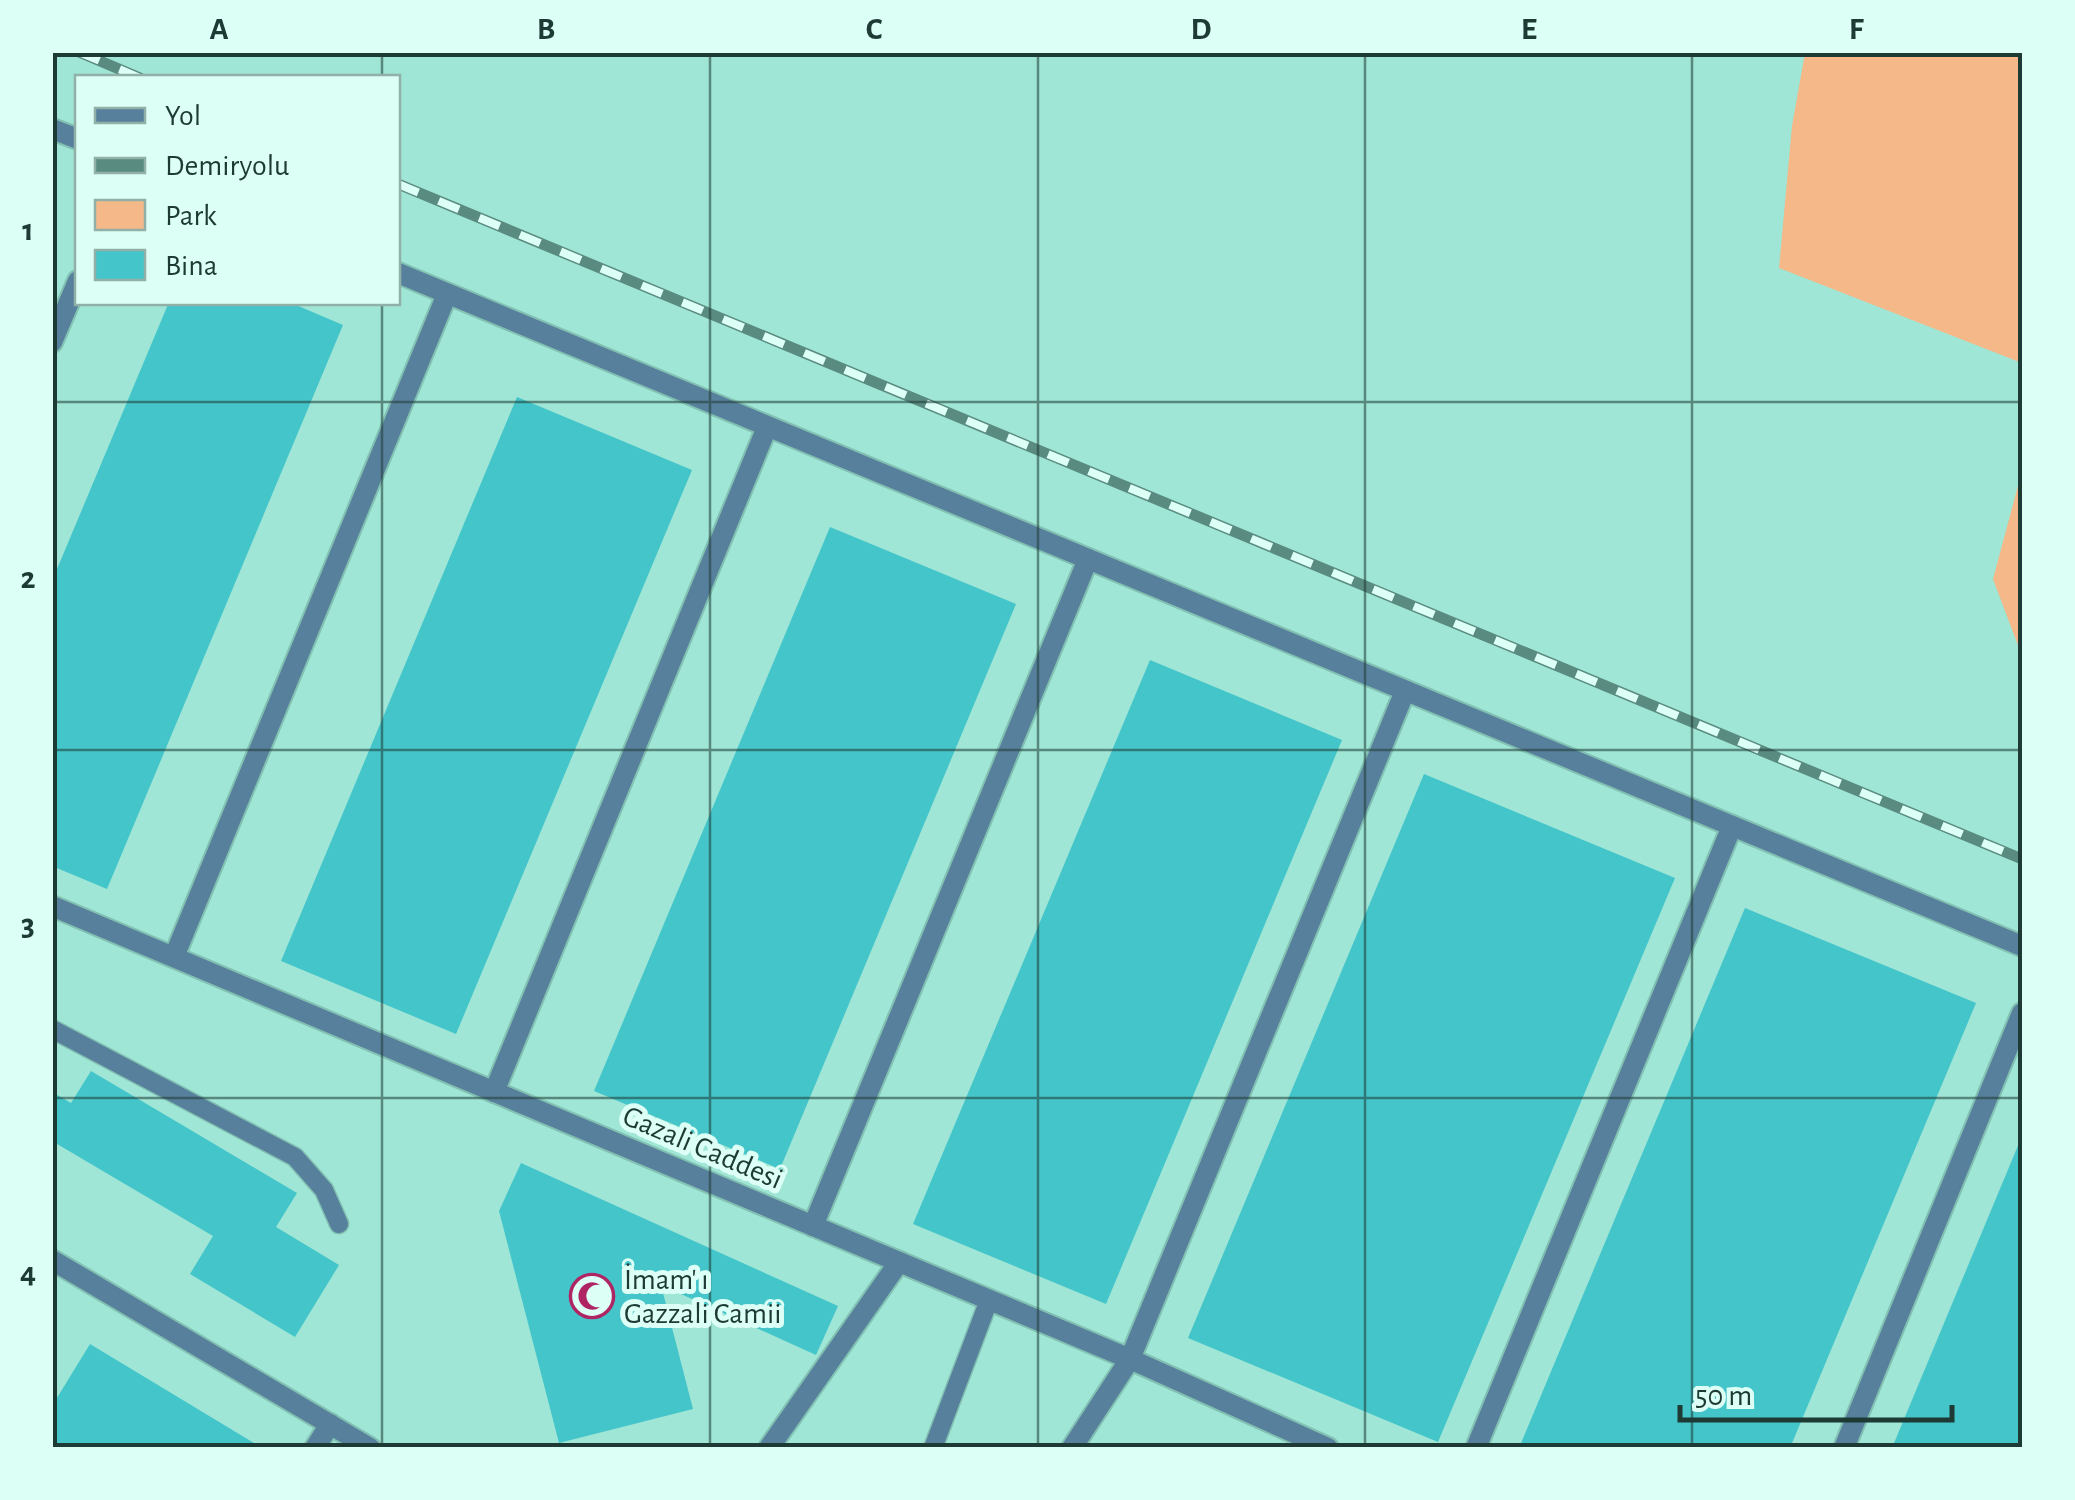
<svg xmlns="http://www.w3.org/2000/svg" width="2075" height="1500" font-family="'Alegreya Sans',sans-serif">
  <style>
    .green { fill: #f5b888 }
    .building { fill: #44c5ca }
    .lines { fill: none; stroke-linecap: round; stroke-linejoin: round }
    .service-casing { stroke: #82c0b2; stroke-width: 21 }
    .minor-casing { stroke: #82c0b2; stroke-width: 24 }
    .service { stroke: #57809c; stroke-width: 18 }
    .minor { stroke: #57809c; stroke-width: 20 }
    .rail-casing { stroke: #5a8b81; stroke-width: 11 }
    .rail { stroke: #dcfff6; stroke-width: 8; stroke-dasharray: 22; stroke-linecap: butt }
    .grid { fill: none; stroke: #1d3a34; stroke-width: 2.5; stroke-opacity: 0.55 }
    .labels { text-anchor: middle; stroke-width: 10; stroke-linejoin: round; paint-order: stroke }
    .street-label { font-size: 30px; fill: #1d3a34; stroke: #dcfff6 }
    .poi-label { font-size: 30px; fill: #1d3a34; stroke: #dcfff6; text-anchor: start }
    .neatline { fill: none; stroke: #1d3a34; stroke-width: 4 }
    .grid-label { font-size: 32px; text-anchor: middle; font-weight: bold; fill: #1d3a34 }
  </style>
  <rect width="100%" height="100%" fill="#9fe6d6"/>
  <!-- green -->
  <g class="green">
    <polygon points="1805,53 2022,53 2022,363 1779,268 1792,126"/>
    <polygon points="2022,471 2022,656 1993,579"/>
  </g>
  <!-- building -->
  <g class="building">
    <polygon points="169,302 289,302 343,325 107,889 52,866 52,581"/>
    <polygon points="517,397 692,470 456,1034 281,961"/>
    <polygon points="830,527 1016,604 780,1169 594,1091"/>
    <polygon points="1150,660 1342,740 1106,1304 913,1224"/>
    <polygon points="1424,774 1675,878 1438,1442 1188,1338"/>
    <polygon points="1745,908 1976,1003 1790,1448 1519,1448"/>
    <polygon points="91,1071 297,1193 276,1227 339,1265 295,1337 190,1274 213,1236 52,1141 52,1092 71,1103"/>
    <polygon points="2022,1136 2022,1448 1892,1448"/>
    <polygon points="521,1163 838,1306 816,1355 661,1285 693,1409 559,1443 499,1211"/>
    <polygon points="90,1344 262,1448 52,1448 52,1406"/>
  </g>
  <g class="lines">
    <defs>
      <g id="service">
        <polyline points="52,1029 295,1157 324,1190 339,1224"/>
        <polyline points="933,1448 989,1300"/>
      </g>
      <g id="minor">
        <polyline points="52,129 78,139"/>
        <polyline points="398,273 2022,946"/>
        <polyline points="52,342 78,281"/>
        <polyline points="52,906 1130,1359 1328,1448"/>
        <polyline points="174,957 447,294"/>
        <polyline points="494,1092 767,427"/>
        <polyline points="813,1226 1088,559"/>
        <polyline points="52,1260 370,1448"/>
        <polyline points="315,1448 330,1424"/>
        <polyline points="769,1448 899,1262"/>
        <polyline points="1072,1448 1130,1359 1405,691"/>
        <polyline points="1476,1448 1732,826"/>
        <polyline points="1844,1448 2022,1013"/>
      </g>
    </defs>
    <!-- service casing -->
    <use href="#service" class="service-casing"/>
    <!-- minor casing -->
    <use href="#minor" class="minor-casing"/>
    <!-- service -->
    <use href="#service" class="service"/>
    <!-- minor -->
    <use href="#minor" class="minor"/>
    <defs>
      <g id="rail">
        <polyline points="79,52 140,78"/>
        <polyline points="398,184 2022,859"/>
      </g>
    </defs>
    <!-- rail casing -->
    <use href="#rail" class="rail-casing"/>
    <!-- rail -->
    <use href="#rail" class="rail"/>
  </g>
  <!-- grid -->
  <path class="grid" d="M 382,52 L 382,78M 710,52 L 710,1448M 1038,52 L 1038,1448M 1365,52 L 1365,1448M 1692,52 L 1692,1448M 382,302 L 382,1448M 52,402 L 2022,402M 52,750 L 2022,750M 52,1098 L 2022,1098"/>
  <!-- icons -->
  <defs>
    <symbol id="mosque-ring" viewBox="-11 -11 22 22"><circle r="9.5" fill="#dcfff6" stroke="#af2463" stroke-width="1.5"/><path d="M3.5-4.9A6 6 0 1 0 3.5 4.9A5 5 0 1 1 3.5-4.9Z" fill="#af2463"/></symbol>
  </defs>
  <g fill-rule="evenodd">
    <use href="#mosque-ring" x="567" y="1271" width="50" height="50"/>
  </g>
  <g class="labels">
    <!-- street labels -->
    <g class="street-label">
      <text transform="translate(703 1147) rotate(23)" y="10">Gazali Caddesi</text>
    </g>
    <!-- poi labels -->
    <g class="poi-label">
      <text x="624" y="1289">İmam' ı<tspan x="624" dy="34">Gazzali Camii</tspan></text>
    </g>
  </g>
  <!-- border -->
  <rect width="2075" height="1500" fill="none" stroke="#dcfff6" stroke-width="110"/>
  <!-- legend -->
  <rect x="75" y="75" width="325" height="230" fill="#dcfff6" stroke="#90b0a8" stroke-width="2.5"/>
  <rect x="95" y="108" width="50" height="15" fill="#57809c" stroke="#90b0a8" stroke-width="2.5"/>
  <text x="165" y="125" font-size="30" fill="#1d3a34">Yol</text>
  <rect x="95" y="158" width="50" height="15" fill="#5a8b81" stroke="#90b0a8" stroke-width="2.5"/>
  <text x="165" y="175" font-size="30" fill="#1d3a34">Demiryolu</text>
  <rect x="95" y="200" width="50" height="30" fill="#f5b888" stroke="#90b0a8" stroke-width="2.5"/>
  <text x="165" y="225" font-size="30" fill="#1d3a34">Park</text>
  <rect x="95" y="250" width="50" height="30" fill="#44c5ca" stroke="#90b0a8" stroke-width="2.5"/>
  <text x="165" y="275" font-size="30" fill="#1d3a34">Bina</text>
  <!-- scale -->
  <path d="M1680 1405v15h272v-15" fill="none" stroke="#1d3a34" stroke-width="5"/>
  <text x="1695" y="1405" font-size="30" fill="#1d3a34" stroke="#dcfff6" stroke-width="8" paint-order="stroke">50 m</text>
  <rect x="55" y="55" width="1965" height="1390" class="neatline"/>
  <g class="grid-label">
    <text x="219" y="39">A</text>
    <text x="546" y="39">B</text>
    <text x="874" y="39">C</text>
    <text x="1201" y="39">D</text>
    <text x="1529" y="39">E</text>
    <text x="1856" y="39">F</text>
    <text x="28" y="240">1</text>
    <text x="28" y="588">2</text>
    <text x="28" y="935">3</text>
    <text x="28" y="1283">4</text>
  </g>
</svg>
